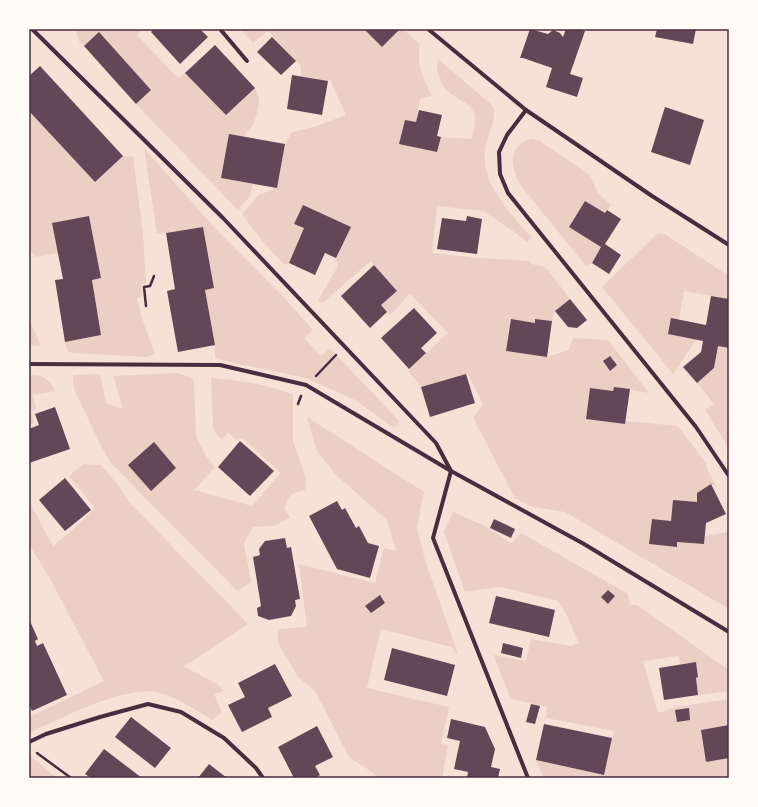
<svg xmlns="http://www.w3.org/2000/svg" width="758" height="807" font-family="'Noto Serif',serif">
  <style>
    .green { fill: #ebcfc5 }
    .building { fill: #644757 }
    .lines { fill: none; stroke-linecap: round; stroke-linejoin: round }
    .path { stroke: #4a2c40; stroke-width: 2.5 }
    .minor { stroke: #4a2c40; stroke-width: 4 }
    .neatline { fill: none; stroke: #4a2c40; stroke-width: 1.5 }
  </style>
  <rect width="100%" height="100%" fill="#f7e1d7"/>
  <!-- green -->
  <g class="green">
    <polygon points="76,29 143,29 137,35 178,78 185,73 226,115 255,88 259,97 258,109 254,123 243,137 221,178 253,184 250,196 238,210 136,104 151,90 99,33 84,46 79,41"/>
    <path d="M 240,29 L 364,29 L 382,47 L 400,29 L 403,29 L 420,45 C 417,69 422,75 432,96 L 420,99 L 416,122 L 405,120 L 400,144 L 437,152 L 441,137 L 472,139 C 473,131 477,119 473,111 C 466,97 445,99 439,77 C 437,71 436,65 438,59 L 493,106 C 497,119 489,131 486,144 C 478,182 509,211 532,238 L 527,242 L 513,231 L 483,211 L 437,206 L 432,253 L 479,258 L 531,261 L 531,264 L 543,266 L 548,270 L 570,299 L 555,311 L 552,321 L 535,319 L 535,323 L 511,320 L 506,351 L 547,357 L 569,350 L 573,338 L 608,340 L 649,393 L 614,387 L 613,391 L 590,388 L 586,419 L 625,424 L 626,421 L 678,426 L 706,463 L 708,471 L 717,487 L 711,484 L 697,493 L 697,502 L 671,521 L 652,519 L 649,544 L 676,547 L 677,542 L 704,544 L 705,536 L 729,532 L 729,609 L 565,512 L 532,507 L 515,498 L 473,418 L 483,404 L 468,374 L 421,387 L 409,372 L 409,369 L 448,333 L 410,294 L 390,315 L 381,305 L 397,291 L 371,261 L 322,303 L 318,300 L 338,266 L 336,258 L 350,227 L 303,205 L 294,224 L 304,228 L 289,263 L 285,265 L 262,241 L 242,214 L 259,195 L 277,188 L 285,144 L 292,132 L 314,127 L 346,115 L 330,80 L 328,81 L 301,76 L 301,66 L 268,31 L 253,43 Z"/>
    <polygon points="29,111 95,182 123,156 133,157 143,232 146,284 141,284 142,296 137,299 144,324 155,354 147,357 73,353 67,351 65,342 101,335 92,280 101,278 89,217 52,223 58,253 36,257 29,249"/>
    <path d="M 531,139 L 540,141 L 587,173 L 591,178 L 598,193 L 611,205 L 605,213 L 585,201 L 569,226 L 601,247 L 592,263 L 586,266 L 521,186 C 511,168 506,146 531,139 Z"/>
    <polygon points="144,148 215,228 279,292 313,330 304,338 321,356 330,348 400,422 394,428 355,400 306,378 234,363 215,358 215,345 205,290 214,288 203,227 157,234"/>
    <polygon points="658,233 666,235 729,276 729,299 684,291 679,320 696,340 673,374 602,287"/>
    <polygon points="29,319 41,346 29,345"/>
    <polygon points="718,346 729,348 729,448 705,410 714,404 697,383 714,368"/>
    <path d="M 176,373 L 187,376 L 194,380 L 196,436 L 206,456 L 215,467 L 194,490 L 252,506 L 281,473 L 242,438 L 236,440 L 228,432 L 222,440 L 215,432 L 213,426 L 211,378 C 242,381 264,383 293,395 L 293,441 L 306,478 L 305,490 C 290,493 289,495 285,509 L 290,518 L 273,526 L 253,527 L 244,543 L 251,582 L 237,591 L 111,463 L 101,446 L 74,389 L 73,375 L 100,374 L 106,403 L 123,409 L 113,376 Z"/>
    <path d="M 29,375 C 45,375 47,378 56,391 L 33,395 L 36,408 L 31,411 L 34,423 L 29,425 Z"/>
    <path d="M 307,417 L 424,492 L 417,528 L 425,560 L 459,657 L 451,647 L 381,629 L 367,688 L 449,707 L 441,744 L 448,745 L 442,778 L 378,778 C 370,769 358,764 349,757 L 315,691 L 298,677 L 278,643 L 278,629 L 307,627 L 299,564 L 375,583 L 384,548 L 396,551 L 387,520 L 335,474 L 316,449 Z"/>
    <path d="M 83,464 L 101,465 L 118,485 L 129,502 L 248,624 L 194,660 L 183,666 L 217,684 L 224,691 L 214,694 L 222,712 L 212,720 C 194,709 180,699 160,693 C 126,684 62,718 29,733 L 29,717 L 104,681 L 48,575 L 29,544 L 29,501 L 53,546 L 72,530 L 95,508 L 69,476 Z"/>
    <polygon points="453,512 483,525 511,543 521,533 628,594 630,605 637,605 729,670 729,691 698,695 696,678 698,677 696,663 680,664 679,656 643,661 658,713 676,707 729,699 729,778 544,778 536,760 603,775 614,731 546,718 547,707 511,699 493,655 526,661 531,639 571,646 579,643 566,614 558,601 501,587 465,592 444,532"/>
    <polygon points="29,756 30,756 57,778 29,778"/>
  </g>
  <!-- building -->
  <g class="building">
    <polygon points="154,29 200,29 208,37 180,64 151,32"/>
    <polygon points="364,29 400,29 382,47"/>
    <polygon points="530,29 548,34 553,30 560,33 563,37 566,29 577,29 585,31 570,74 583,78 577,97 546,87 552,68 523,58 520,58"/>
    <polygon points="657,29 696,29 693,44 655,37"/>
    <polygon points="99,32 151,90 136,104 84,46"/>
    <polygon points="272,37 296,61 281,75 257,52"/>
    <polygon points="215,45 255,88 226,115 185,73"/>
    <polygon points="40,66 123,156 95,182 29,111 29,76"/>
    <polygon points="292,75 328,81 322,115 287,109"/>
    <polygon points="665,107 704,120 690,165 651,152"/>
    <polygon points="419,110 442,115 437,136 441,137 437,152 399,144 405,120 416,122"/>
    <polygon points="229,134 285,144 277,188 221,178"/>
    <polygon points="585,201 605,213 607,210 621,219 605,244 621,255 609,274 592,263 601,247 569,227"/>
    <polygon points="303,205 351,227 336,258 325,253 315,275 289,263 304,228 294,224"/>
    <polygon points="89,216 101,278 92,280 101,335 65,342 55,280 63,279 52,223"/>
    <polygon points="467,216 482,219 477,254 437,249 442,218 466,221"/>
    <polygon points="203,227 214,288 205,290 215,345 178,352 167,291 175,289 166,233"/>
    <polygon points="374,265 397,291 381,305 387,312 370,328 341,296"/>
    <polygon points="711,296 729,299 729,348 718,346 714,368 697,383 683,367 701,352 703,341 668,334 671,318 706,325"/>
    <polygon points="570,299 587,320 577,328 568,327 555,311"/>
    <polygon points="414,308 437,333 421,348 426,353 409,369 381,338"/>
    <polygon points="511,319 535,323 535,319 552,321 547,357 506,351"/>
    <polygon points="610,356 617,365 610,371 603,361"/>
    <polygon points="466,374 475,403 430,417 421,387"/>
    <polygon points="614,387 630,389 625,424 586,419 590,388 613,391"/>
    <polygon points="55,407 70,449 29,463 29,429 39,425 35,414"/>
    <polygon points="240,441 274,471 250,496 218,467"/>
    <polygon points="154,442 176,468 151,491 128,465"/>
    <polygon points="65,478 91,510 65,531 39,500"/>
    <polygon points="711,484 726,514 706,523 704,544 677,542 677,547 649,544 652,519 671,521 673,500 697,502 697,493"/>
    <polygon points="337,501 342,510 345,508 356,528 359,526 368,543 379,546 370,578 337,569 309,516"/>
    <polygon points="494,519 515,529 511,538 490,528"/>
    <polygon points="285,538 287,548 291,547 300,599 295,600 296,606 291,616 269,620 258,616 257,608 261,606 253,557 260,555 259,549 265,541"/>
    <polygon points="608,590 615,596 608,604 601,597"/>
    <polygon points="380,595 385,603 371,613 365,606"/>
    <polygon points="496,596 555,610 549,637 489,623"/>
    <polygon points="29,619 38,639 35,641 37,646 43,643 67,695 32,711 29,704"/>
    <polygon points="503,643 523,648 521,658 501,653"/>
    <polygon points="392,648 455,665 447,696 384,680"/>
    <polygon points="696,662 698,677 696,678 698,695 664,700 659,668"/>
    <polygon points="275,664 292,696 268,708 272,717 242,732 228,705 245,697 238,683"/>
    <polygon points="531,704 540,706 535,724 526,722"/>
    <polygon points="689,708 690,720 677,722 675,710"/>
    <polygon points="131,717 171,748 155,768 115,737"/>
    <polygon points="451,719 485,727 495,749 491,767 500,769 498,778 467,778 468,772 454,769 460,741 447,738"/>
    <polygon points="544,724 612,738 604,775 536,760"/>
    <polygon points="729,725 729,758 706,762 701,730"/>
    <polygon points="317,726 333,757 315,766 320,775 315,778 294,778 278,747"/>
    <polygon points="104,749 142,778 91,778 85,774"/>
    <polygon points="209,764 227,778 198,778"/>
  </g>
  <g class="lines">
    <!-- path -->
    <g class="path">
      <polyline points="146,306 144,287 150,286 154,276"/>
      <polyline points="316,376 336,355"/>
      <polyline points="298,404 301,396"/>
      <polyline points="37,753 71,778"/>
    </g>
    <!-- minor -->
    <g class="minor">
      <polyline points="32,29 223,218 436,443 451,471 433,538 528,778"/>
      <polyline points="220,29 247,61"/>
      <polyline points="428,29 526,110 652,196 729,245"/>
      <polyline points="526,110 507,135 499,152 500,174 508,193 696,427 729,476"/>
      <polyline points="29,364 220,365 306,385 451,471 584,544 729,632"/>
      <polyline points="29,742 46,734 100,717 148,704 181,712 224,738 256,768 263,778"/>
    </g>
  </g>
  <!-- border -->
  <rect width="758" height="807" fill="none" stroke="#fffaf5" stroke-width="60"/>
  <rect x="30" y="30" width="698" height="747" class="neatline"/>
</svg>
